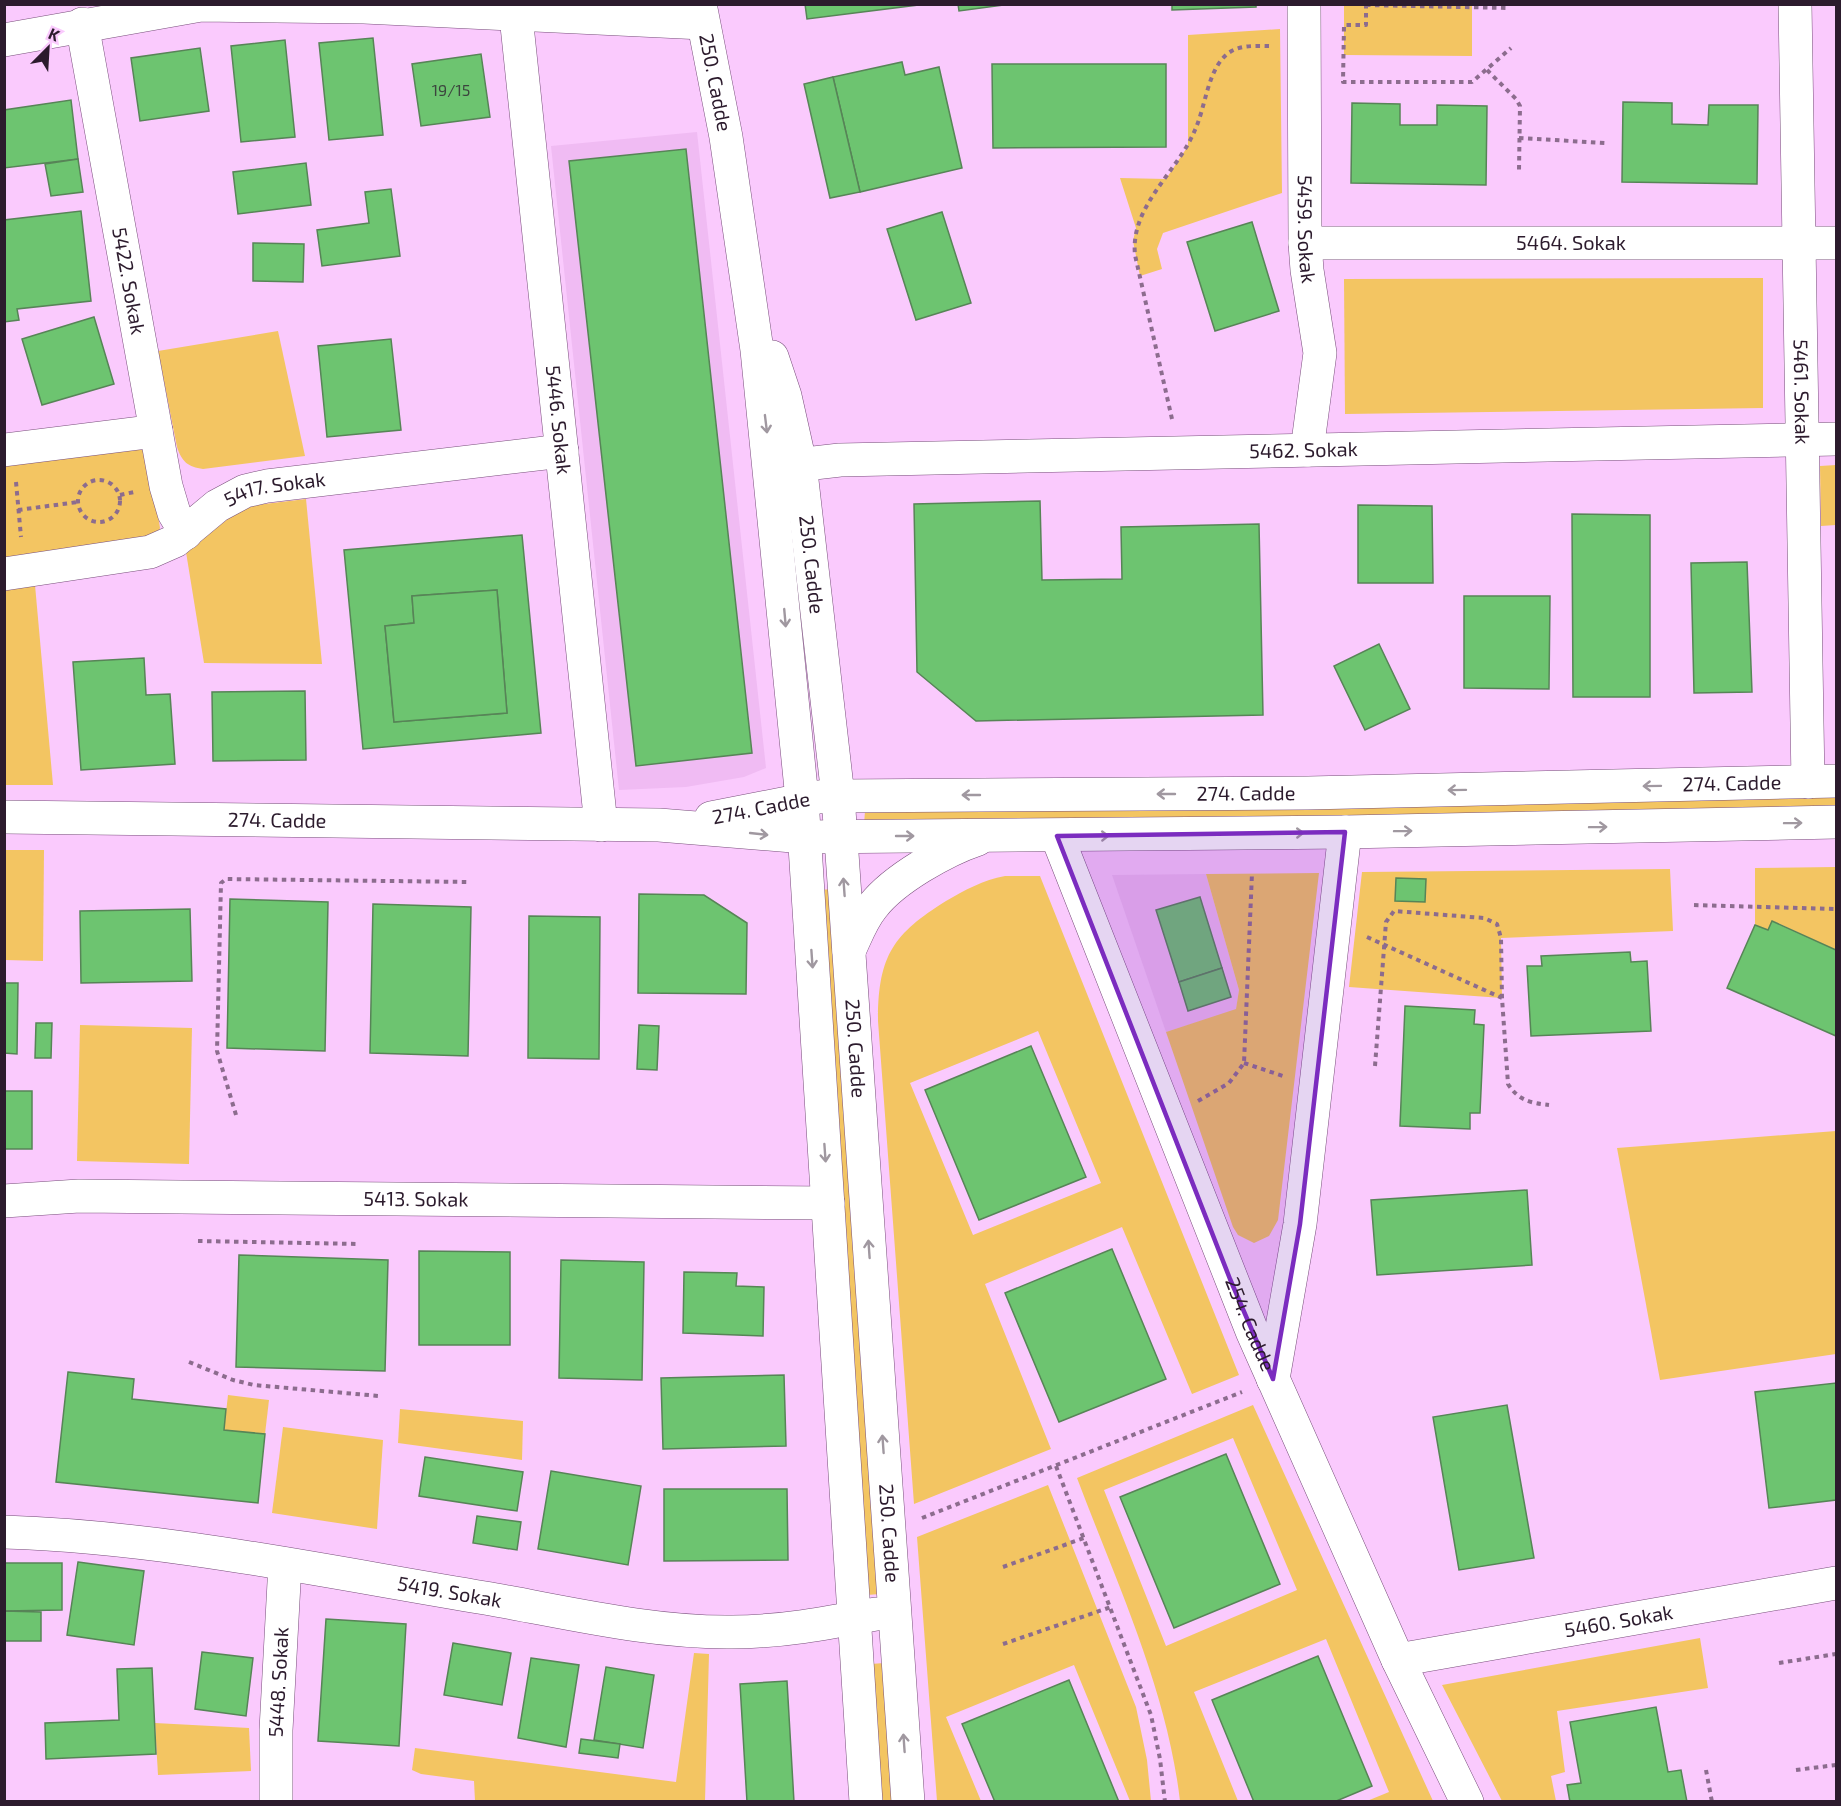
<svg xmlns="http://www.w3.org/2000/svg" width="1841" height="1806" font-family="'Exo 2',sans-serif">
  <style>
    .built { fill: #f0bbf3 }
    .green { fill: #f3c562; fill-rule: evenodd }
    .building { fill: #6dc470; stroke: #578457; stroke-width: 1.5; fill-rule: evenodd }
    .lines { fill: none; stroke-linecap: round; stroke-linejoin: round }
    .minor-casing { stroke: #784f7b; stroke-width: 34 }
    .path { stroke: #8c6c8e; stroke-width: 4; stroke-dasharray: 4.5 4.5; stroke-linecap: butt }
    .minor { stroke: #fff; stroke-width: 33 }
    .oneway { stroke: #a098a0 }
    .marked { fill: #7b2cbf; fill-opacity: 0.2; stroke: #7b2cbf; stroke-width: 4.5; stroke-linejoin: round }
    .labels { text-anchor: middle; stroke-width: 4.5; stroke-linejoin: round; paint-order: stroke }
    .number-label { font-size: 16px; fill: #3c453e }
    .street-label { font-size: 20px; fill: #2c1b2d; stroke: #facafd }
  </style>
  <rect width="100%" height="100%" fill="#facafd"/>
  <!-- built -->
  <g class="built">
    <polygon points="697,132 766,768 744,777 686,787 619,790 551,146"/>
    <polygon points="1206,874 1239,990 1236,1010 1166,1032 1112,875"/>
  </g>
  <!-- green -->
  <g class="green">
    <polygon points="1344,5 1472,5 1472,56 1344,55"/>
    <polygon points="1280,29 1282,193 1163,233 1157,249 1162,269 1140,276 1133,241 1136,228 1120,178 1166,179 1188,146 1188,35"/>
    <polygon points="1763,278 1763,408 1345,414 1344,279"/>
    <path d="M 278,331 L 305,456 L 203,469 C 188,467 182,462 177,447 L 158,351 Z"/>
    <polygon points="145,449 148,453 160,528 157,535 5,561 4,465"/>
    <polygon points="1836,465 1836,525 1821,526 1820,466"/>
    <polygon points="306,499 322,664 204,663 186,552 234,514 248,506"/>
    <polygon points="35,585 53,785 5,785 4,589"/>
    <polygon points="1836,797 1836,807 864,825 865,811"/>
    <polygon points="5,850 44,850 43,961 5,960"/>
    <polygon points="1836,867 1836,950 1773,921 1768,930 1755,925 1755,868"/>
    <polygon points="1670,869 1673,931 1501,938 1502,998 1349,987 1362,872"/>
    <polygon points="1319,873 1278,1220 1269,1236 1254,1243 1238,1235 1233,1227 1166,1032 1236,1009 1239,990 1206,874"/>
    <path d="M 1005,876 L 1040,876 L 1239,1375 L 1192,1394 L 1122,1227 L 985,1284 L 1051,1449 L 914,1504 L 878,1021 C 878,956 893,934 946,901 C 965,890 983,880 1005,876 ZM 1038,1031 L 1101,1183 L 973,1235 L 910,1083 Z"/>
    <polygon points="832,889 880,1594 867,1595 820,890"/>
    <polygon points="80,1025 192,1028 189,1164 77,1161"/>
    <polygon points="1836,1131 1836,1354 1660,1380 1617,1148"/>
    <polygon points="228,1395 269,1400 265,1434 224,1430"/>
    <path d="M 1253,1405 L 1433,1801 L 1367,1801 L 1389,1792 L 1326,1639 L 1194,1692 L 1238,1801 L 1180,1801 C 1167,1689 1117,1584 1077,1478 ZM 1233,1438 L 1297,1590 L 1166,1646 L 1104,1490 Z"/>
    <polygon points="400,1409 523,1421 522,1460 398,1443"/>
    <polygon points="283,1427 383,1440 377,1529 272,1513"/>
    <polygon points="1048,1485 1136,1707 1147,1760 1151,1801 1130,1801 1074,1665 946,1717 981,1801 937,1801 917,1537"/>
    <polygon points="1700,1638 1708,1688 1557,1711 1565,1772 1551,1776 1556,1801 1502,1801 1442,1685"/>
    <polygon points="694,1653 709,1654 705,1801 475,1801 474,1781 421,1774 412,1770 415,1748 676,1782"/>
    <polygon points="884,1663 894,1801 880,1801 871,1664"/>
    <polygon points="155,1723 249,1728 251,1771 158,1775"/>
  </g>
  <!-- building -->
  <g class="building">
    <polygon points="805,4 918,4 918,5 807,19"/>
    <polygon points="958,4 1011,4 959,11"/>
    <polygon points="1172,4 1256,4 1256,7 1172,10"/>
    <polygon points="373,38 383,135 329,140 319,43"/>
    <polygon points="285,40 295,137 241,142 231,46"/>
    <polygon points="200,48 209,111 140,121 131,58"/>
    <polygon points="481,54 490,117 421,126 412,64"/>
    <polygon points="902,62 905,75 939,67 962,168 860,192 833,77"/>
    <polygon points="992,64 1166,64 1166,147 993,148"/>
    <polygon points="833,77 860,192 830,198 804,84"/>
    <polygon points="71,100 78,159 4,168 4,110"/>
    <polygon points="1623,102 1672,103 1672,124 1708,125 1709,105 1758,105 1757,184 1622,182"/>
    <polygon points="1352,103 1400,104 1400,125 1437,125 1437,105 1487,106 1486,185 1351,183"/>
    <polygon points="686,149 752,753 636,766 569,161"/>
    <polygon points="78,159 83,192 51,196 45,164"/>
    <polygon points="306,163 311,205 238,214 233,172"/>
    <polygon points="391,189 400,256 322,266 317,230 369,223 365,192"/>
    <polygon points="81,211 91,301 17,309 19,320 4,322 4,220"/>
    <polygon points="942,212 971,303 916,320 887,229"/>
    <polygon points="1252,222 1279,311 1215,331 1187,242"/>
    <polygon points="253,243 304,244 303,282 253,281"/>
    <polygon points="94,317 114,384 42,405 22,339"/>
    <polygon points="391,339 401,430 327,437 318,346"/>
    <polygon points="1040,501 1042,580 1122,579 1121,527 1259,524 1263,715 976,721 917,672 914,504"/>
    <polygon points="1358,505 1432,506 1433,583 1358,583"/>
    <polygon points="1572,514 1650,515 1650,697 1573,697"/>
    <path d="M 522,535 L 541,733 L 363,749 L 344,550 ZM 497,590 L 507,713 L 394,722 L 385,626 L 414,623 L 412,596 Z"/>
    <polygon points="1747,562 1752,692 1694,693 1691,563"/>
    <polygon points="497,590 507,713 394,722 385,626 414,623 412,596"/>
    <polygon points="1464,596 1550,596 1549,689 1464,688"/>
    <polygon points="1379,644 1410,709 1365,730 1334,666"/>
    <polygon points="144,658 146,695 170,694 175,764 81,770 73,662"/>
    <polygon points="305,691 306,760 213,761 212,692"/>
    <polygon points="1396,878 1426,879 1425,902 1395,901"/>
    <polygon points="639,894 704,895 747,923 746,994 638,993"/>
    <polygon points="1200,897 1222,968 1179,982 1156,910"/>
    <polygon points="230,899 328,902 325,1051 227,1048"/>
    <polygon points="373,904 471,907 468,1056 370,1053"/>
    <polygon points="190,909 192,981 81,983 80,911"/>
    <polygon points="529,916 600,917 599,1059 528,1058"/>
    <polygon points="1772,921 1836,950 1836,1036 1727,988 1755,925 1768,930"/>
    <polygon points="1630,952 1631,962 1647,961 1651,1031 1531,1036 1527,966 1542,966 1541,956"/>
    <polygon points="1222,968 1231,997 1188,1011 1179,982"/>
    <polygon points="4,983 18,983 17,1054 4,1053"/>
    <polygon points="1405,1006 1475,1010 1474,1024 1484,1025 1480,1113 1470,1113 1470,1129 1400,1126"/>
    <polygon points="36,1023 52,1023 51,1058 35,1058"/>
    <polygon points="639,1025 659,1026 657,1070 637,1069"/>
    <polygon points="1031,1046 1086,1177 979,1220 925,1090"/>
    <rect x="4" y="1091" width="28" height="58"/>
    <polygon points="1527,1190 1532,1265 1377,1275 1371,1200"/>
    <polygon points="1112,1249 1166,1379 1059,1422 1005,1293"/>
    <polygon points="419,1251 510,1252 510,1345 419,1345"/>
    <polygon points="239,1255 388,1260 385,1371 236,1367"/>
    <polygon points="561,1260 644,1262 642,1380 559,1378"/>
    <polygon points="684,1272 737,1273 736,1286 764,1287 763,1336 683,1333"/>
    <polygon points="68,1372 134,1379 132,1399 226,1409 224,1430 265,1434 258,1503 56,1482"/>
    <polygon points="784,1375 786,1446 663,1449 661,1378"/>
    <polygon points="1836,1383 1836,1500 1769,1508 1755,1392"/>
    <polygon points="1507,1405 1534,1558 1459,1570 1433,1417"/>
    <polygon points="1226,1454 1280,1584 1174,1628 1120,1497"/>
    <polygon points="425,1457 523,1472 517,1511 419,1496"/>
    <polygon points="551,1471 641,1486 628,1565 538,1549"/>
    <polygon points="664,1489 787,1489 788,1560 664,1561"/>
    <polygon points="477,1516 521,1522 517,1550 473,1543"/>
    <polygon points="78,1562 144,1571 134,1645 67,1635"/>
    <polygon points="4,1563 62,1563 62,1610 4,1611"/>
    <polygon points="4,1611 41,1612 41,1641 4,1641"/>
    <polygon points="326,1619 406,1624 399,1746 318,1741"/>
    <polygon points="453,1643 511,1653 502,1705 444,1695"/>
    <polygon points="202,1652 253,1658 246,1716 195,1709"/>
    <polygon points="1318,1656 1372,1786 1334,1802 1254,1802 1212,1700"/>
    <polygon points="531,1658 579,1665 566,1747 518,1738"/>
    <polygon points="606,1667 654,1675 643,1748 594,1740"/>
    <polygon points="152,1668 156,1754 46,1759 45,1723 119,1720 117,1669"/>
    <polygon points="1069,1680 1119,1802 995,1802 962,1724"/>
    <polygon points="787,1681 794,1802 747,1802 740,1684"/>
    <polygon points="1656,1707 1668,1772 1681,1770 1687,1802 1570,1802 1567,1785 1581,1783 1570,1722"/>
    <polygon points="581,1739 620,1744 618,1758 579,1753"/>
  </g>
  <g class="lines">
    <defs>
      <g id="minor">
        <path id="s1" d="M 700,4 L 726,137 L 757,350 L 802,799 L 866,1802"/>
        <path id="s2" d="M 1304,4 L 1305,243 L 1307,270 L 1320,353 L 1307,450"/>
        <path id="s3" d="M 1795,4 L 1808,782"/>
        <path id="s4" d="M 516,16 L 601,825"/>
        <path id="s5" d="M 82,24 L 166,486 L 174,513 L 186,533"/>
        <polyline points="4,40 201,5 364,7 703,23"/>
        <path id="s6" d="M 1305,243 L 1836,243"/>
        <path id="s7" d="M 772,357 L 785,396 L 800,463 L 838,796 L 908,1802"/>
        <polyline points="4,450 156,431"/>
        <path id="s8" d="M 779,467 L 840,460 L 1836,439"/>
        <path id="s9" d="M 4,574 L 150,552 L 175,541 L 217,506 L 245,491 L 267,486 L 562,451"/>
        <path id="s10" d="M 4,817 L 659,825 L 805,837 L 1345,832 L 1836,822"/>
        <path id="s11" d="M 711,818 L 818,797 L 838,796 L 1308,793 L 1836,781"/>
        <path id="s12" d="M 1057,836 L 1252,1331 L 1398,1660 L 1467,1802"/>
        <path d="M 849,951 C 856,936 862,919 873,906 C 894,879 945,850 978,839"/>
        <path id="s13" d="M 4,1201 L 79,1196 L 828,1203"/>
        <polyline points="1273,1379 1300,1224 1345,832"/>
        <path id="s14" d="M 4,1532 C 166,1537 326,1572 485,1598 C 566,1612 650,1633 732,1632 C 781,1632 828,1623 876,1614"/>
        <path id="s15" d="M 1398,1660 L 1836,1583"/>
        <path id="s16" d="M 276,1802 L 276,1730 L 285,1564"/>
      </g>
    </defs>
    <!-- minor casing -->
    <use href="#minor" class="minor-casing"/>
    <!-- path -->
    <g class="path">
      <polyline points="1366,4 1366,25 1344,25 1343,82 1472,82 1511,48"/>
      <polyline points="1366,5 1509,8"/>
      <polyline points="1487,70 1516,99 1520,106 1519,170"/>
      <polyline points="1519,138 1605,143"/>
      <path d="M 1172,419 L 1135,255 C 1130,206 1177,173 1195,130 C 1205,108 1207,76 1223,58 C 1235,44 1254,46 1270,46"/>
      <circle cx="99" cy="501" r="21"/>
      <polyline points="16,482 21,537"/>
      <polyline points="120,495 134,492"/>
      <polyline points="18,510 78,502"/>
      <polyline points="1694,905 1836,909"/>
      <path d="M 1367,937 L 1502,998 L 1508,1084 C 1518,1100 1530,1103 1549,1105"/>
      <polyline points="1244,1063 1283,1076"/>
      <polyline points="1375,1066 1386,922 1394,911 1484,918 1497,924 1501,938 1502,998"/>
      <polyline points="1198,1101 1229,1083 1244,1063 1252,873"/>
      <polyline points="236,1115 217,1051 221,883 226,879 470,882"/>
      <polyline points="198,1241 359,1244"/>
      <polyline points="189,1362 233,1380 254,1385 379,1396"/>
      <polyline points="1056,1466 1151,1715 1160,1759 1165,1802"/>
      <polyline points="922,1518 1242,1392"/>
      <polyline points="1003,1567 1084,1538"/>
      <polyline points="1003,1644 1111,1607"/>
      <polyline points="1779,1663 1836,1654"/>
      <polyline points="1706,1770 1712,1802"/>
      <polyline points="1796,1770 1836,1765"/>
    </g>
    <!-- minor -->
    <use href="#minor" class="minor"/>
  </g>
  <!-- one-way arrows -->
  <defs><path id="oneway-shaft" d="M-6 0H5M1.5-3L5.5 0L1.5 3" fill="none" stroke-width="1.6" stroke-linecap="round" stroke-linejoin="round" transform="scale(1.5)"/></defs>
  <g class="oneway">
    <use href="#oneway-shaft" transform="translate(766 424) rotate(83)"/>
    <use href="#oneway-shaft" transform="translate(785 618) rotate(85)"/>
    <use href="#oneway-shaft" transform="translate(1652 786) rotate(179)"/>
    <use href="#oneway-shaft" transform="translate(1457 790) rotate(179)"/>
    <use href="#oneway-shaft" transform="translate(1166 794) rotate(180)"/>
    <use href="#oneway-shaft" transform="translate(971 795) rotate(180)"/>
    <use href="#oneway-shaft" transform="translate(1793 823) rotate(-1)"/>
    <use href="#oneway-shaft" transform="translate(1598 827) rotate(-1)"/>
    <use href="#oneway-shaft" transform="translate(1403 831) rotate(-1)"/>
    <use href="#oneway-shaft" transform="translate(1295 833) rotate(-1)"/>
    <use href="#oneway-shaft" transform="translate(759 834) rotate(6)"/>
    <use href="#oneway-shaft" transform="translate(905 836)"/>
    <use href="#oneway-shaft" transform="translate(1100 836) rotate(-1)"/>
    <use href="#oneway-shaft" transform="translate(844 887) rotate(-94)"/>
    <use href="#oneway-shaft" transform="translate(812 959) rotate(86)"/>
    <use href="#oneway-shaft" transform="translate(825 1153) rotate(86)"/>
    <use href="#oneway-shaft" transform="translate(869 1249) rotate(-94)"/>
    <use href="#oneway-shaft" transform="translate(883 1444) rotate(-94)"/>
    <use href="#oneway-shaft" transform="translate(904 1743) rotate(-94)"/>
  </g>
  <!-- marked area -->
  <path class="marked" d="M 1345,832 L 1300,1224 L 1273,1379 L 1230,1279 L 1057,836 Z"/>
  <g class="labels">
    <!-- number labels -->
    <g class="number-label">
      <text x="451" y="96">19/15</text>
    </g>
    <!-- street labels -->
    <g class="street-label">
      <text dy="7" stroke="none"><textPath href="#s1" startOffset="80">250. Cadde</textPath></text>
      <text dy="7" stroke="none"><textPath href="#s2" startOffset="225">5459. Sokak</textPath></text>
      <text dy="7" stroke="none"><textPath href="#s6" startOffset="266">5464. Sokak</textPath></text>
      <text dy="7" stroke="none"><textPath href="#s5" startOffset="261">5422. Sokak</textPath></text>
      <text dy="7" stroke="none"><textPath href="#s3" startOffset="388">5461. Sokak</textPath></text>
      <text dy="7" stroke="none"><textPath href="#s4" startOffset="406">5446. Sokak</textPath></text>
      <text dy="7" stroke="none"><textPath href="#s8" startOffset="525">5462. Sokak</textPath></text>
      <text dy="7" stroke="none"><textPath href="#s9" startOffset="291">5417. Sokak</textPath></text>
      <text dy="7" stroke="none"><textPath href="#s7" startOffset="212">250. Cadde</textPath></text>
      <text dy="7" stroke="none"><textPath href="#s11" startOffset="1023">274. Cadde</textPath></text>
      <text dy="7" stroke="none"><textPath href="#s11" startOffset="537">274. Cadde</textPath></text>
      <text dy="7" stroke="none"><textPath href="#s11" startOffset="51">274. Cadde</textPath></text>
      <text dy="7" stroke="none"><textPath href="#s10" startOffset="273">274. Cadde</textPath></text>
      <text dy="7" stroke="none"><textPath href="#s7" startOffset="698">250. Cadde</textPath></text>
      <text dy="7" stroke="none"><textPath href="#s13" startOffset="412">5413. Sokak</textPath></text>
      <text dy="7" stroke="none"><textPath href="#s12" startOffset="525">254. Cadde</textPath></text>
      <text dy="7" stroke="none"><textPath href="#s7" startOffset="1184">250. Cadde</textPath></text>
      <text dy="7" stroke="none"><textPath href="#s14" startOffset="450">5419. Sokak</textPath></text>
      <text dy="7" stroke="none"><textPath href="#s15" startOffset="224">5460. Sokak</textPath></text>
      <text dy="7" stroke="none"><textPath href="#s16" startOffset="120">5448. Sokak</textPath></text>
    </g>
  </g>
  <!-- border -->
  <rect width="1841" height="1806" fill="none" stroke="#2c1b2d" stroke-width="12"/>
  <!-- north arrow -->
  <g transform="translate(48 48) rotate(24)" stroke="#facafd" stroke-width="4.5" paint-order="stroke">
  <path d="M0-4.5L10 22L0 15L-10 22Z" fill="#2c1b2d"/>
  <text y="-9" font-size="16" font-weight="bold" text-anchor="middle" fill="#2c1b2d">K</text>
  </g>
</svg>
